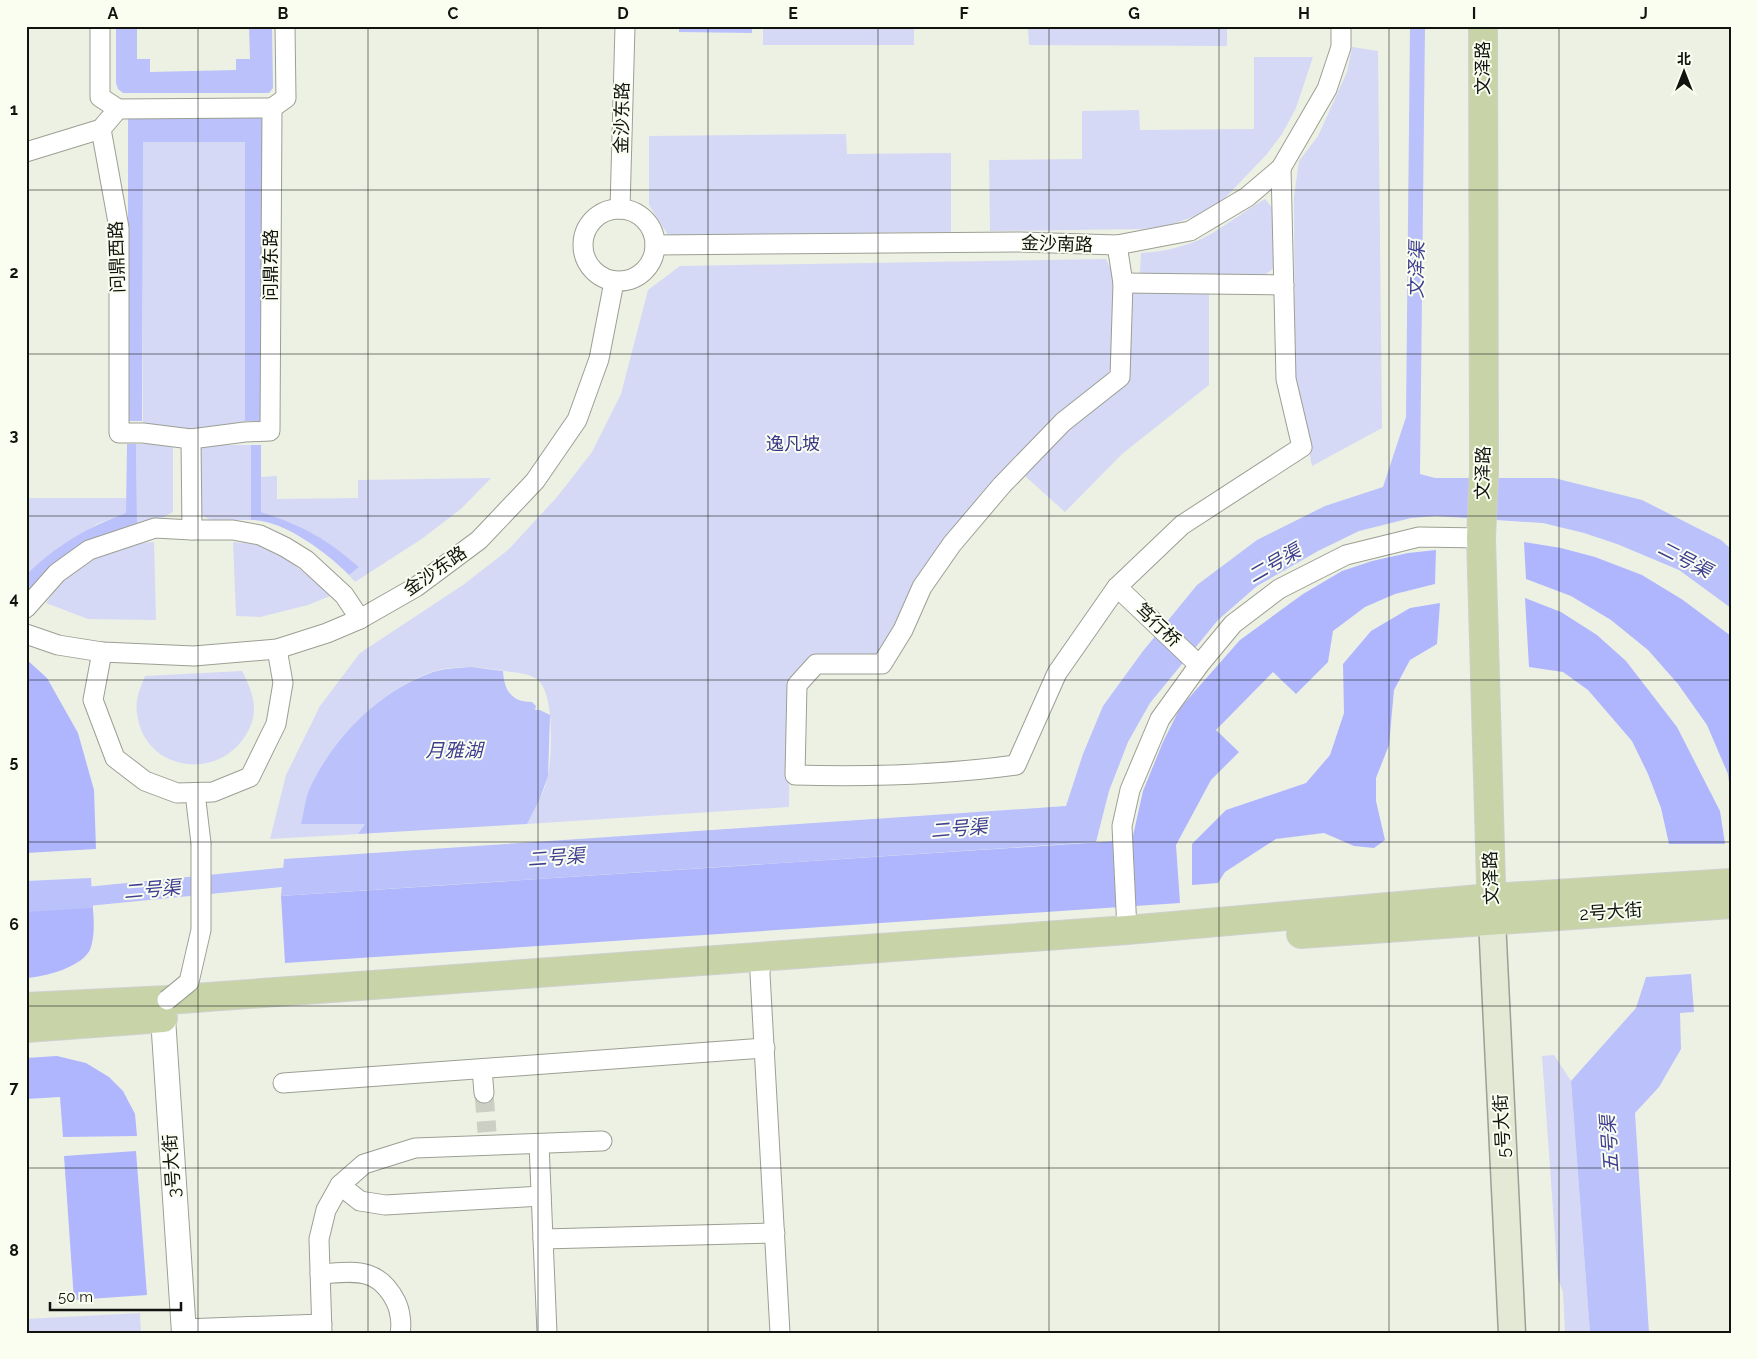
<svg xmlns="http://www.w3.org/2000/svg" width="1757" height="1359" font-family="Raleway,'Noto Sans SC',sans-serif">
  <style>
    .green { fill: #d5d9f5 }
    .forest { fill: #afb6fe }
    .water { fill: #bac1fb }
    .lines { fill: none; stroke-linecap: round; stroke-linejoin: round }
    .canal { stroke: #bac1fb; stroke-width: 19 }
    .minor-tunnel { stroke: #ccd0c4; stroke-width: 19; stroke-dasharray: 19 9; stroke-linecap: butt }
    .minor-casing { stroke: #9c9f93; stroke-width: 21 }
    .tertiary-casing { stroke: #9c9f93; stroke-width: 26 }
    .secondary-casing { stroke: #9c9f93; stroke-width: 29 }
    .primary-casing { stroke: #cfd0cf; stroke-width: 30 }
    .minor { stroke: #fff; stroke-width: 19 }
    .tertiary { stroke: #fff; stroke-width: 24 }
    .secondary { stroke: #e3e9d4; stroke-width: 26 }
    .primary { stroke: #c8d3a8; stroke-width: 28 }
    .minor-bridge-casing { stroke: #9c9f93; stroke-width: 21; stroke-linecap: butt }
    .minor-bridge { stroke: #fff; stroke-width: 19 }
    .grid { fill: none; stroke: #11130e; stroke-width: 1; stroke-opacity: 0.55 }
    .labels { text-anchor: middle; stroke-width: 4; stroke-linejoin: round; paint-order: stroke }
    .street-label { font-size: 18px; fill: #11130e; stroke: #fafef1 }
    .park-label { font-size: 18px; fill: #393789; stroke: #fafef1 }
    .water-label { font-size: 19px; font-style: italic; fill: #3f3e91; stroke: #fafef1 }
    .neatline { fill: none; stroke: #11130e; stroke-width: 2 }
    .grid-label { font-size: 16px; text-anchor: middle; font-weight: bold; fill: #11130e }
  </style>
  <rect width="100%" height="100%" fill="#edf1e4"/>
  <!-- green -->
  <g class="green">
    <rect x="763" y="26" width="151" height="19"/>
    <polygon points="990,26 1132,26 1227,29 1227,46 1029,45 1028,29"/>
    <polygon points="1352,47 1378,51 1382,428 1312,466 1295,383 1294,197 1299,161 1318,136 1347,72"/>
    <polygon points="1254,57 1313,57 1296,108 1282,134 1267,154 1225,198 1198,215 1170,225 1143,229 990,231 989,160 1082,159 1082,111 1139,110 1140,130 1254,129"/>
    <polygon points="846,134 847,154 951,153 951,232 668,235 649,205 649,136"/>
    <polygon points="142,142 245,142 245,432 143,433"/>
    <path d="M 1265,199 L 1274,210 L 1275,267 L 1265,275 L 1140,273 L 1141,253 C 1166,252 1197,244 1219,229 C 1235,219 1249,208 1265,199 Z"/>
    <path d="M 1106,259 L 1116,280 L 1115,363 L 1097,388 L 1016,458 L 981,493 L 965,516 L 882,652 L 868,660 L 810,661 L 790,678 L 789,807 L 527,824 C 535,809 545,792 548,775 C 552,754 555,693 537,679 C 526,672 512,673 500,670 C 481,667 462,666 443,669 C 398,678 350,724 325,761 L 365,824 L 358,834 L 270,839 L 286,775 L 320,706 L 360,653 L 463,585 L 508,550 L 557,497 L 592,452 L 621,394 L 648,290 L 680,266 Z"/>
    <polygon points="1209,291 1209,385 1122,454 1065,512 1024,475 1063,435 1125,382 1132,292"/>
    <polygon points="136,444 173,444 173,512 164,517 137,523"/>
    <polygon points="199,445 251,445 251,520 210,520 200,514"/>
    <path d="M 277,476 L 277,499 L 358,498 L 358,480 L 491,478 L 462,508 L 423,538 L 355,582 L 349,575 L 359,567 C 329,541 299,524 261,512 L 261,477 Z"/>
    <polygon points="26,498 126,498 126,513 97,524 37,565 26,575"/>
    <path d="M 154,542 L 156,620 L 88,619 L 46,603 C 51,596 56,587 62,581 C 88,558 120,544 154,542 Z"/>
    <path d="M 233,542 C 241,543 249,543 257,545 C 283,552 311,578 330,596 L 308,605 L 260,617 L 236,616 Z"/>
    <path d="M 242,671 C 253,692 260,711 247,733 C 219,783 143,771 137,713 C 135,700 140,688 145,676 Z"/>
    <polygon points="1554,1055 1571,1081 1590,1333 1565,1333 1563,1292 1558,1279 1542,1056"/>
    <polygon points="140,1313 141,1333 26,1333 26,1319"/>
  </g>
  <!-- forest -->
  <g class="forest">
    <polygon points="1524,542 1561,548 1595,557 1642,575 1683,600 1731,636 1731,798 1728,774 1707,725 1678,684 1648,650 1611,620 1571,596 1526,579"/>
    <polygon points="1436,550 1435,584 1395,594 1365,607 1333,631 1328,662 1296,694 1273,672 1216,730 1239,752 1211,780 1176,845 1180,903 285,963 281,896 1132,840 1143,791 1163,742 1180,708 1240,640 1303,594 1342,571 1372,561 1408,553"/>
    <polygon points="1525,598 1561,612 1597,635 1626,661 1677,727 1720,811 1725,844 1669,844 1661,808 1648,774 1632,741 1588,690 1563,672 1529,667"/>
    <polygon points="1440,603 1437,644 1410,660 1394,690 1389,745 1376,778 1376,801 1385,840 1374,848 1354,846 1324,833 1276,839 1225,872 1218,883 1192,885 1192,844 1226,810 1306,783 1330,755 1344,713 1343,664 1371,631 1410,608"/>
    <polygon points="26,659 47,678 78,733 94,790 96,849 26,853"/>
    <path d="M 92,896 C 93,912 96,931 91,947 C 85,967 44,977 26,978 L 26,900 Z"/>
    <polygon points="57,1056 86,1063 109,1077 123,1091 135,1114 137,1136 63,1137 60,1097 26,1099 26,1058"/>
    <polygon points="136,1151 147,1295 74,1300 64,1156"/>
  </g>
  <!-- water -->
  <g class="water">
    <polygon points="116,26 137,26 137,59 150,59 150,72 236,70 236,59 250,59 249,26 272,26 273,88 269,93 123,93 118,89 116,83"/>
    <polygon points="679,26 752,26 752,33 679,32"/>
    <polygon points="1410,26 1425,26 1420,474 1435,478 1554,478 1642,500 1721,540 1731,549 1731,608 1679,570 1617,544 1584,533 1543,523 1436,516 1411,518 1359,531 1318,551 1257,586 1218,620 1150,703 1128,742 1109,791 1096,842 281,896 284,859 1066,806 1083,754 1103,706 1143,651 1197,585 1257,540 1325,506 1383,487 1406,417"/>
    <polygon points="128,115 262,115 262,421 245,421 245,142 143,142 142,421 128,421"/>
    <path d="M 127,444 L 136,444 L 137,523 L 85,544 L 29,592 L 26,590 L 26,575 C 57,545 86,528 126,513 Z"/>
    <path d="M 251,445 L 261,445 L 261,512 C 302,525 327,539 359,567 L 349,575 C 327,553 284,520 251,520 Z"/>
    <path d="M 471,667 L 503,671 C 504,691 512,702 532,702 L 536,706 L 535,710 L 540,710 L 550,715 L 548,776 L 539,801 L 527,824 L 358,834 L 365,824 L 301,824 C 304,813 305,800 309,790 C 333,738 379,691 433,672 C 445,668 459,668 471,667 Z"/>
    <polygon points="91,878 93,908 26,912 26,881"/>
    <polygon points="1691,974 1694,1012 1680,1013 1681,1049 1659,1087 1635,1113 1649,1333 1590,1333 1571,1081 1636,1008 1646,977"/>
  </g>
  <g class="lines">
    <!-- canal -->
    <polyline class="canal" points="26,900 92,896 306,875"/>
    <!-- minor-tunnel -->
    <polyline class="minor-tunnel" points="484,1093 487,1132"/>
    <defs>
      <g id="minor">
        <polyline points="100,26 100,97 118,109 101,129 119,228 119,433 143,433 191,439 245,432 270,431 272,108 286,98 285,26"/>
        <polyline points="118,109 272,108"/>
        <polyline points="26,152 101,129"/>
        <circle cx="619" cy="245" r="36"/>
        <polyline points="620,209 625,26"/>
        <polyline points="655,245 1020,242 1117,245 1190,231 1247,197 1281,168 1327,89 1341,47 1341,26"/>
        <path d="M 1117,245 L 1123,283 L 1120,377 L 1063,422 L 1002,485 L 952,544 L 922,587 L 903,630 L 882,664 L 816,664 L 797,685 L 795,775 C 869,777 943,775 1016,765 L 1057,673 L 1117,587 L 1182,525 L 1302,447 L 1286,379 L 1281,168"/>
        <polyline points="1123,283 1284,285"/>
        <polyline points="191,439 192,530 233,530 260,535 285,547 306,560 344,595 360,619"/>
        <polyline points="1117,587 1199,665"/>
        <polyline points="26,608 57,573 89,550 155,528 192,530"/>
        <polyline points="26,634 58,645 102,652 194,656 277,649 327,633 360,619 416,587 479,540 535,481 577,420 599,359 614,282"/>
        <polyline points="102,652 93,700 115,758 145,781 177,793 213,792 250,777 276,724 283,683 277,649"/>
        <polyline points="195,793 201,843"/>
        <polyline points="1127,930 1122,826 1130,790 1160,719 1199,665 1233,624 1279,589 1346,555 1419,537 1481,538"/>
        <polyline points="761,956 760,974 780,1333"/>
        <polyline points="482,1069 484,1093"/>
        <polyline points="283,1083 765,1048"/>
        <polyline points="539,1144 547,1333"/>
        <polyline points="340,1185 360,1201 385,1205 541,1196"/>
        <polyline points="543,1239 775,1233"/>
        <path d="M 320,1274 C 354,1272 378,1266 396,1302 C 400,1310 402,1324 400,1333"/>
        <polyline points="183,1329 322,1324"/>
        <polyline points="322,1333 319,1239 326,1210 340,1185 364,1164 415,1148 602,1141"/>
      </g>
      <polyline id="tertiary" points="167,1001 163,1018 184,1333"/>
      <polyline id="secondary" points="1492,920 1512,1333"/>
      <g id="primary">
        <polyline points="1483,26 1484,472 1481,538 1492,917"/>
        <polyline points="1301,934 1731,904"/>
        <polyline points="26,1007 167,1000 1127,930 1491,898 1731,883"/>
        <polyline points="26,1028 163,1018"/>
      </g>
    </defs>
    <!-- minor casing -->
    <use href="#minor" class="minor-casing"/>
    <!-- tertiary casing -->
    <use href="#tertiary" class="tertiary-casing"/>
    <!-- secondary casing -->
    <use href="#secondary" class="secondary-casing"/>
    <!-- primary casing -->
    <use href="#primary" class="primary-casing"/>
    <!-- minor -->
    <use href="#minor" class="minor"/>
    <!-- tertiary -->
    <use href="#tertiary" class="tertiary"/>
    <!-- secondary -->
    <use href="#secondary" class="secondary"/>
    <!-- primary -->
    <use href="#primary" class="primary"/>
    <defs>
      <polyline id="minor-bridge" points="167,1000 189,982 201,930 201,843"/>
    </defs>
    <!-- minor-bridge casing -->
    <use href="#minor-bridge" class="minor-bridge-casing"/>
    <!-- minor-bridge -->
    <use href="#minor-bridge" class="minor-bridge"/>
  </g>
  <!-- grid -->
  <path class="grid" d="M 198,26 L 198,1333M 368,26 L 368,1333M 538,26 L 538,1333M 708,26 L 708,1333M 878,26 L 878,1333M 1049,26 L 1049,1333M 1219,26 L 1219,1333M 1389,26 L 1389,1333M 1559,26 L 1559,1333M 26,190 L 1731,190M 26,354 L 1731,354M 26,516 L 1731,516M 26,680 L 1731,680M 26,842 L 1731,842M 26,1006 L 1731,1006M 26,1168 L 1731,1168"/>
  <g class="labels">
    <!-- street labels -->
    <g class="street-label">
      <text transform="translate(1483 68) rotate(-90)" y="6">文泽路</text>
      <text transform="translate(622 118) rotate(-89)" y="6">金沙东路</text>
      <text transform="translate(1057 244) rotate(2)" y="6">金沙南路</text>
      <text transform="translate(117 257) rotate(-92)" y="6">问鼎西路</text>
      <text transform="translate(271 265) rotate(-90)" y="6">问鼎东路</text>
      <text transform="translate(1483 473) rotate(-89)" y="6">文泽路</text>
      <text transform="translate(435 571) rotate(-35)" y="6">金沙东路</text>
      <text transform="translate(1158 625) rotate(43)" y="6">笃行桥</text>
      <text transform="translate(1491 878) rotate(-92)" y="6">文泽路</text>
      <text transform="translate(1611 912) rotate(-4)" y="6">2号大街</text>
      <text transform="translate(1502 1126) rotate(-93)" y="6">5号大街</text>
      <text transform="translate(172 1166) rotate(-94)" y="6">3号大街</text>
    </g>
    <!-- park labels -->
    <g class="park-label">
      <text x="793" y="450">逸凡坡</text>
    </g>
    <!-- water labels -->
    <g class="water-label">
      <text transform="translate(1416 270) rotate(-89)" y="7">文泽渠</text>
      <text transform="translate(1685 559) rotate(27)" y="7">二号渠</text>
      <text transform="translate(1274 563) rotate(-30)" y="7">二号渠</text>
      <text x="454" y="757">月雅湖</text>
      <text transform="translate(959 828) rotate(-5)" y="7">二号渠</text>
      <text transform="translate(556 857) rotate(-4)" y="7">二号渠</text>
      <text transform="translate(152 889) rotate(-5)" y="7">二号渠</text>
      <text transform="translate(1609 1144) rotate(-94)" y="7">五号渠</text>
    </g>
  </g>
  <!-- border -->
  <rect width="1757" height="1359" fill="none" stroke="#fafef1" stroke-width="55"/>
  <!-- north arrow -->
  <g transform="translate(1684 72)" stroke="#fafef1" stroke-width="4" paint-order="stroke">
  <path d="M0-4L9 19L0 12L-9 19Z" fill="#11130e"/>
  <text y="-8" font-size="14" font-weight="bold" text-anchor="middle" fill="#11130e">北</text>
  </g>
  <!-- scale -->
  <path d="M50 1302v8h131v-8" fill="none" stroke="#11130e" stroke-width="2.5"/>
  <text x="58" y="1302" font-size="15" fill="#11130e" stroke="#fafef1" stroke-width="4" paint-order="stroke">50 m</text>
  <rect x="28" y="28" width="1702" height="1304" class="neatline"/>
  <g class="grid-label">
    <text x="113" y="19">A</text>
    <text x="283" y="19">B</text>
    <text x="453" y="19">C</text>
    <text x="623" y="19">D</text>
    <text x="793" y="19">E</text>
    <text x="964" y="19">F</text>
    <text x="1134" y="19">G</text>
    <text x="1304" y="19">H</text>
    <text x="1474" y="19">I</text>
    <text x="1644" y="19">J</text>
    <text x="14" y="115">1</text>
    <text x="14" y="278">2</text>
    <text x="14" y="441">3</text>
    <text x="14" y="604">4</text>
    <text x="14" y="767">5</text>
    <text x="14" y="930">6</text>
    <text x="14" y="1093">7</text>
    <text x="14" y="1256">8</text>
  </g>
</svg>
